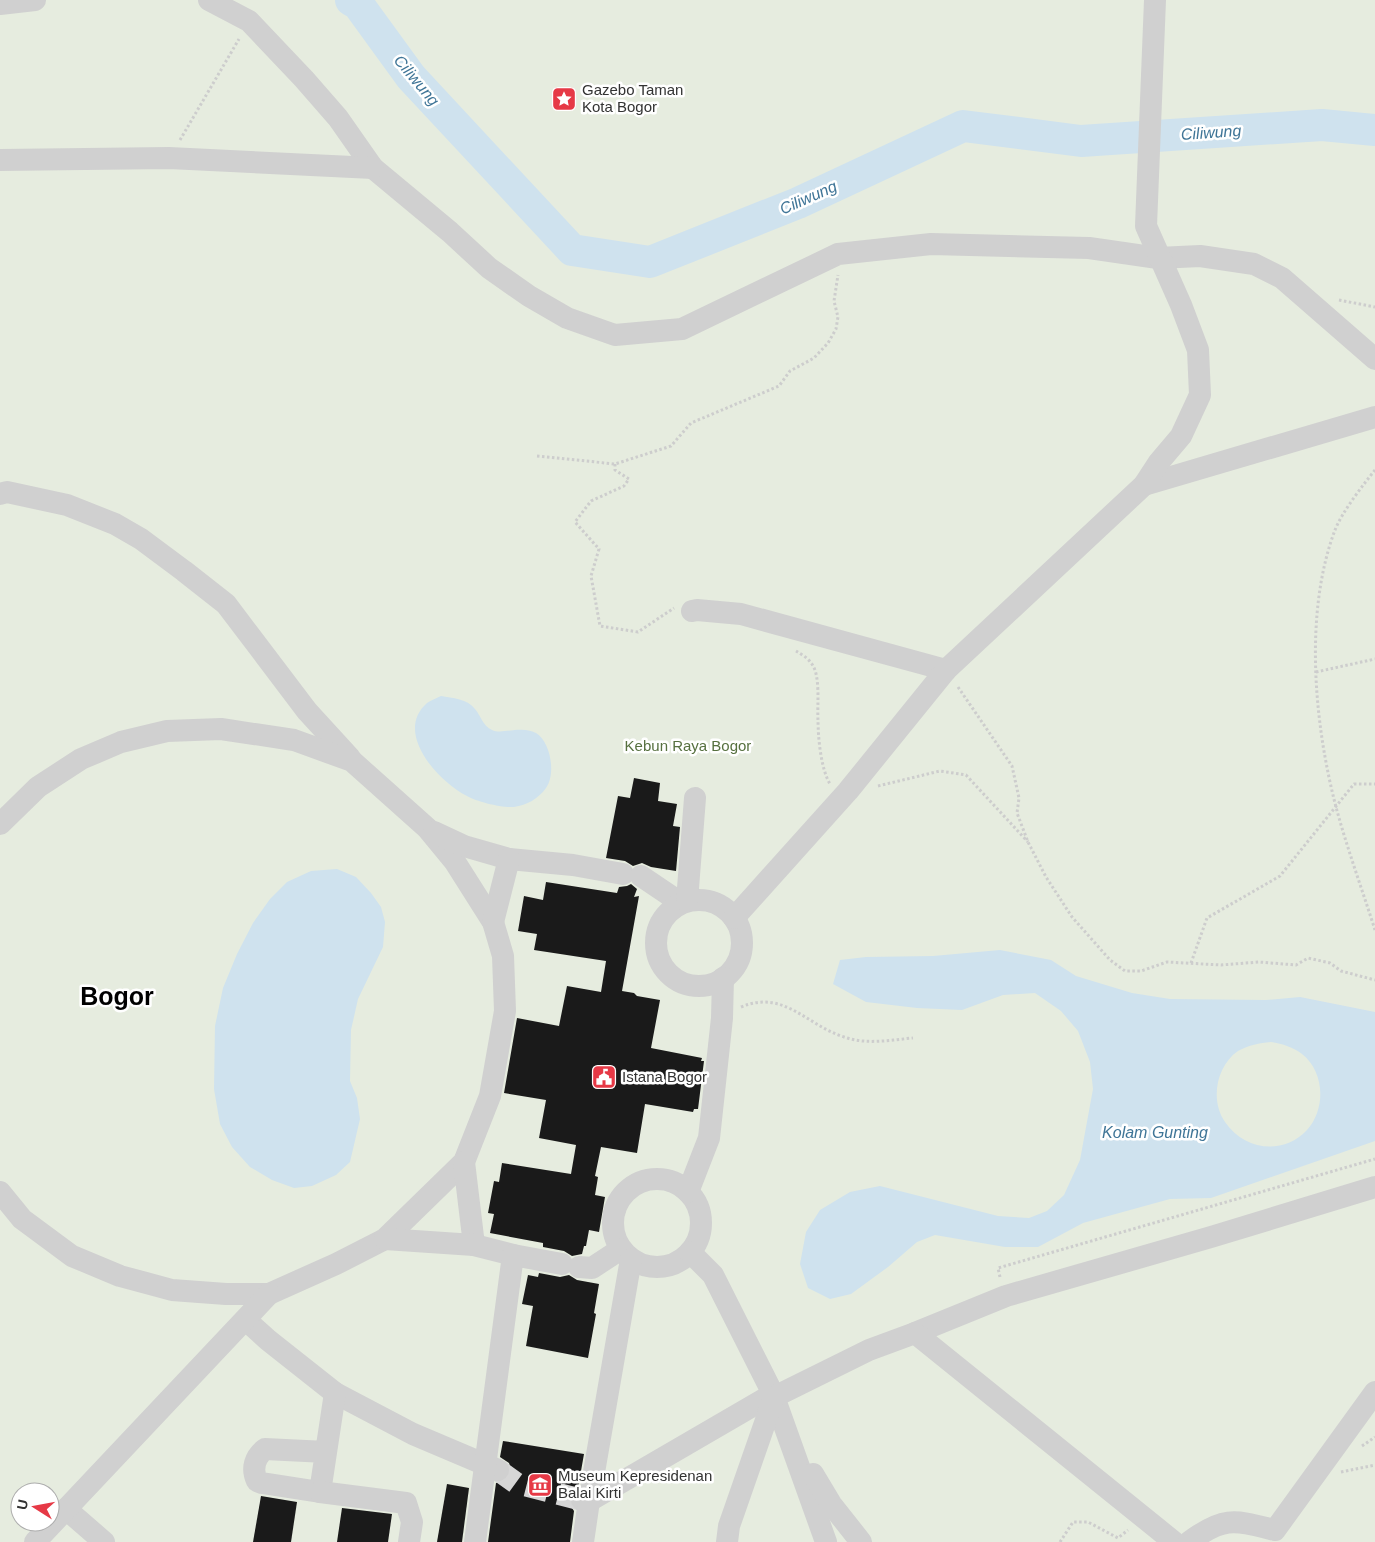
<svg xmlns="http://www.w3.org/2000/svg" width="1375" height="1542" font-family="Arial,sans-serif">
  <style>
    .green { fill: #e6ecdf; fill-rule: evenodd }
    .water { fill: #cfe2ee; fill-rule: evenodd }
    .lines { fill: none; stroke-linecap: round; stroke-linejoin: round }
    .river { stroke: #cfe2ee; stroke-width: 32 }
    .building { fill: #1a1a1a }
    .minor-tunnel { stroke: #d6d6d6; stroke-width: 22; stroke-dasharray: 22 11; stroke-linecap: butt }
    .path { stroke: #cdcdcd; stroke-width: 3; stroke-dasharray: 2.5 2.5; stroke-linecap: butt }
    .minor { stroke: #d0d0d0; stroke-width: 22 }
    .labels { text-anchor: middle; stroke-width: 5; stroke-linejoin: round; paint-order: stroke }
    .poi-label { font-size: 15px; fill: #333; stroke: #fff; text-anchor: start }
    .park-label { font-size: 15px; fill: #56703f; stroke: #fff }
    .water-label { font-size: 16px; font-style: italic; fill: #3f7597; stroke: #fff }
    .town-label { font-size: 25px; font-weight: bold; fill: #000; stroke: #fff }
  </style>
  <rect width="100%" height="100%" fill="#fff"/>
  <!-- green -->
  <path class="green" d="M 0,0 L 1375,0 L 1375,1542 L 0,1542 ZM 20,1492 L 50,1492 L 50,1522 L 20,1522 Z"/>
  <!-- water -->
  <g class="water">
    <path d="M 441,696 C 452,698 468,699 475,709 C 481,716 483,726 492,730 C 502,735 521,725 536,733 C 551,742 556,775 546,788 C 538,799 527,805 514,807 C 503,808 477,802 467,796 C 439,782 393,733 427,703 C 431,700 437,698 441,696 Z"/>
    <polygon points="337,869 356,877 371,893 381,907 385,922 383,947 358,999 351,1030 350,1081 357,1098 360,1119 350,1162 336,1175 312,1186 294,1188 272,1180 250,1167 232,1147 220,1124 214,1089 215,1026 223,988 237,954 253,923 270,899 287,882 311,871"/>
    <path d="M 1000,950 L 1051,960 L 1076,976 L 1132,993 L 1170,999 L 1266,1000 L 1300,997 L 1375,1012 L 1375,1141 L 1211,1198 L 1170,1199 L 1083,1223 L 1038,1247 L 1005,1247 L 935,1235 L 917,1242 L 888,1267 L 851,1294 L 830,1299 L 808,1288 L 800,1264 L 806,1232 L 820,1210 L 850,1192 L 880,1186 L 998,1216 L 1029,1218 L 1047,1211 L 1064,1195 L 1080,1160 L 1093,1089 L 1090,1062 L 1078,1031 L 1061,1011 L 1035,993 L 1003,995 L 962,1010 L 917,1008 L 866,1002 L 833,984 L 840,960 L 866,957 L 933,956 ZM 1271,1042 C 1283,1044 1293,1047 1302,1054 C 1325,1072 1326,1109 1307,1130 C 1283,1156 1244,1150 1225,1122 C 1210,1101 1216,1066 1238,1051 C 1249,1045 1259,1043 1271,1042 Z"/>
  </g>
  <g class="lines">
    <!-- river -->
    <polyline class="river" points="351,0 358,4 411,77 572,250 650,262 798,203 963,126 1081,141 1322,125 1375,130"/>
  </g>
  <!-- building -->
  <g class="building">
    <polygon points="634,778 660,783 658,801 677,804 673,826 680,827 676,871 651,867 642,863 633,866 625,861 606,858 618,796 630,798"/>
    <polygon points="546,882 617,893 619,887 627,886 631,884 637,889 634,897 639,896 622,991 634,993 637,996 660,1000 651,1048 702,1058 701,1061 704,1061 698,1109 694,1109 693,1112 645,1104 637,1153 601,1147 595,1176 598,1177 595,1195 605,1197 599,1232 589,1230 586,1246 584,1246 582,1254 572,1256 564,1251 543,1247 543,1243 490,1233 494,1214 488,1213 494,1181 499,1182 502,1163 571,1174 576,1145 539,1138 546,1100 504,1093 517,1018 559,1026 567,986 601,992 606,961 534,950 537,934 518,931 524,896 543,900"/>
    <polygon points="539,1273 560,1277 569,1275 577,1280 599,1284 594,1313 596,1314 588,1358 526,1346 533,1306 522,1304 528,1275 538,1277"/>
    <polygon points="503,1441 584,1454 578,1488 572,1492 569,1498 570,1505 574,1511 570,1542 488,1542 496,1483 505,1481 510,1475 511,1469 509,1463 500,1457"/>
    <polygon points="447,1484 469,1488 462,1542 437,1542"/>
    <polygon points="261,1496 297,1502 291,1542 253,1542"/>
    <polygon points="342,1508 392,1514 388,1542 337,1542"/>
  </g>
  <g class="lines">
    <!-- minor-tunnel -->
    <polyline class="minor-tunnel" points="498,1470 516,1483 582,1500"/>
    <!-- path -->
    <g class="path">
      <polyline points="180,140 239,39"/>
      <polyline points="1339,300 1375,307"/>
      <polyline points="537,456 615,464 671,446 691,423 779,386 790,371 814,358 828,343 836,329 838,317 834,301 838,275"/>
      <polyline points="615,464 615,470 629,479 624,486 591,501 575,522 599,549 591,576 600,626 638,632 674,608"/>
      <path d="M 1375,470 C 1363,485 1342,512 1335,530 C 1304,612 1314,723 1336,807 C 1347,848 1362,889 1375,930"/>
      <path d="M 796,651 C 801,654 808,658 811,663 C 821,674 817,705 818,720 C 818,738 821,769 830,784"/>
      <polyline points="1316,672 1375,659"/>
      <polyline points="958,687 1012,766 1019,798 1017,813 1028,842 1046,877 1072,917 1110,960 1125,971 1141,971 1167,962 1221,965 1259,962 1296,965 1308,958 1330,963 1341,971 1375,980"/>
      <polyline points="878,786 940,771 966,775 1028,842"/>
      <polyline points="1191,963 1207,918 1280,876 1354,784 1375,784"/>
      <path d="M 741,1007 C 784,989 806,1025 844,1037 C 866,1045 890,1040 913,1038"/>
      <polyline points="1000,1277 998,1268 1375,1159"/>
      <polyline points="1362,1446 1375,1437"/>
      <polyline points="1341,1472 1375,1465"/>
      <polyline points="1060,1542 1073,1522 1088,1522 1118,1538 1128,1530"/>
    </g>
    <!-- minor -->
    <g class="minor">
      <polyline points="209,0 249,21 304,79 338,118 373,168 450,232 489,268 529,296 567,318 615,335 682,329 838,254 931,244 1089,248 1158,258 1200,256 1254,264 1282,278 1375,359"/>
      <polyline points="0,4 35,0"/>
      <polyline points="0,160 169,158 373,168"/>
      <polyline points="1144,485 1375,417"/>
      <polyline points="0,494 7,492 67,505 115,524 141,539 184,571 226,604 307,711 350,758"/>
      <polyline points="692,611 697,610 741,614 946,670"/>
      <polyline points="0,824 38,787 81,759 121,742 167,731 221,729 294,740 352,761 427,828 455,862 493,922 503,956 505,1011 490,1096 464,1162 385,1239 336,1264 269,1294 226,1294 172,1290 120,1276 72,1256 22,1219 0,1192"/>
      <polyline points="434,832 464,846 509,859 573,865 623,874"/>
      <polyline points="641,876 681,903"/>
      <circle cx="699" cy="943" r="43"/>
      <polyline points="687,901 695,798"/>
      <polyline points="734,918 848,791 946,670 1144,485 1159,462 1181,436 1200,395 1198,350 1181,305 1146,226 1155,0"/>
      <polyline points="493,922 509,859"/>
      <polyline points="464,1162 474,1245"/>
      <circle cx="657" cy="1223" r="44"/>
      <polyline points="688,1192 709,1138 722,1018 723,978"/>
      <polyline points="385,1239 474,1245 513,1255"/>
      <polyline points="690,1252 713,1275 773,1394 826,1542"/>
      <polyline points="579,1267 592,1268 621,1249"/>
      <polyline points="246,1320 268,1340 335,1393 413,1434 498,1470"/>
      <polyline points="915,1333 1006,1296 1211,1237 1375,1187"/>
      <path d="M 326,1452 L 265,1449 C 255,1457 251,1468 257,1481 L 262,1483 L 320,1492 L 335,1393"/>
      <polyline points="813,1474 831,1504 861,1542"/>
      <polyline points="320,1492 406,1503 412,1522 409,1542"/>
      <polyline points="582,1500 589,1501 773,1394"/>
      <polyline points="66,1509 104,1542"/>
      <polyline points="35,1542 269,1294"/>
      <polyline points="475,1542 513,1255 562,1264"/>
      <polyline points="583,1542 589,1501 631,1259"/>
      <polyline points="727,1542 729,1526 774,1397 869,1350 915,1333 1174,1542"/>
      <path d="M 1189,1542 C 1224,1516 1234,1520 1275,1530 L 1375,1392"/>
    </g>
  </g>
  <!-- icons -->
  <defs>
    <symbol id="sight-square" viewBox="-11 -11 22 22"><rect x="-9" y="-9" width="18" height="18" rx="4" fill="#e63946" stroke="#fff"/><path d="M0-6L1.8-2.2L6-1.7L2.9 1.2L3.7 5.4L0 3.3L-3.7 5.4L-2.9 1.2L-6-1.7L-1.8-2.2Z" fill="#fff"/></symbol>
    <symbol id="civic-square" viewBox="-11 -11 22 22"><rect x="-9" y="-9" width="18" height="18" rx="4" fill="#e63946" stroke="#fff"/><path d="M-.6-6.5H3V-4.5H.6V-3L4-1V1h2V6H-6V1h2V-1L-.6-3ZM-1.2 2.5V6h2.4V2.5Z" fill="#fff"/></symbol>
    <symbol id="museum-square" viewBox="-11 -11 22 22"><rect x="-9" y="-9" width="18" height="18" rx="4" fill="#e63946" stroke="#fff"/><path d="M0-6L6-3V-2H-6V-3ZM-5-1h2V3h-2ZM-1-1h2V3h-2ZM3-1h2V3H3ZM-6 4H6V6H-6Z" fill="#fff"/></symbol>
  </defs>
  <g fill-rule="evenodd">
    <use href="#sight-square" x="550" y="85" width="28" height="28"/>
    <use href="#civic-square" x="590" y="1063" width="28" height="28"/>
    <use href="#museum-square" x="526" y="1471" width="28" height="28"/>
  </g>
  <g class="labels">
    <!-- poi labels -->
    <g class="poi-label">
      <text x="582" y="95">Gazebo Taman<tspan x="582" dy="17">Kota Bogor</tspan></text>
      <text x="622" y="1082">Istana Bogor</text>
      <text x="558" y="1481">Museum Kepresidenan<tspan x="558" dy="17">Balai Kirti</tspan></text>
    </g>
    <!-- park labels -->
    <g class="park-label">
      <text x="688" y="751">Kebun Raya Bogor</text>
    </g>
    <!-- water labels -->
    <g class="water-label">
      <text transform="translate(417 80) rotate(50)" y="6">Ciliwung</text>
      <text transform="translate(1211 132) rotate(-4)" y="6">Ciliwung</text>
      <text transform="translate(808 197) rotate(-24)" y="6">Ciliwung</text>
      <text x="1155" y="1138">Kolam Gunting</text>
    </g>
    <!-- town labels -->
    <g class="town-label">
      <text x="117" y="1005">Bogor</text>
    </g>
  </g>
  <!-- north arrow -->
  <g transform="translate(35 1507) rotate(281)"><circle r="24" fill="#ffffff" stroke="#adadad"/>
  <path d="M0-4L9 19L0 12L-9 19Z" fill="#e63946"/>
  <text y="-8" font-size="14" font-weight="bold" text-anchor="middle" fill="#333333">U</text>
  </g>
</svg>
